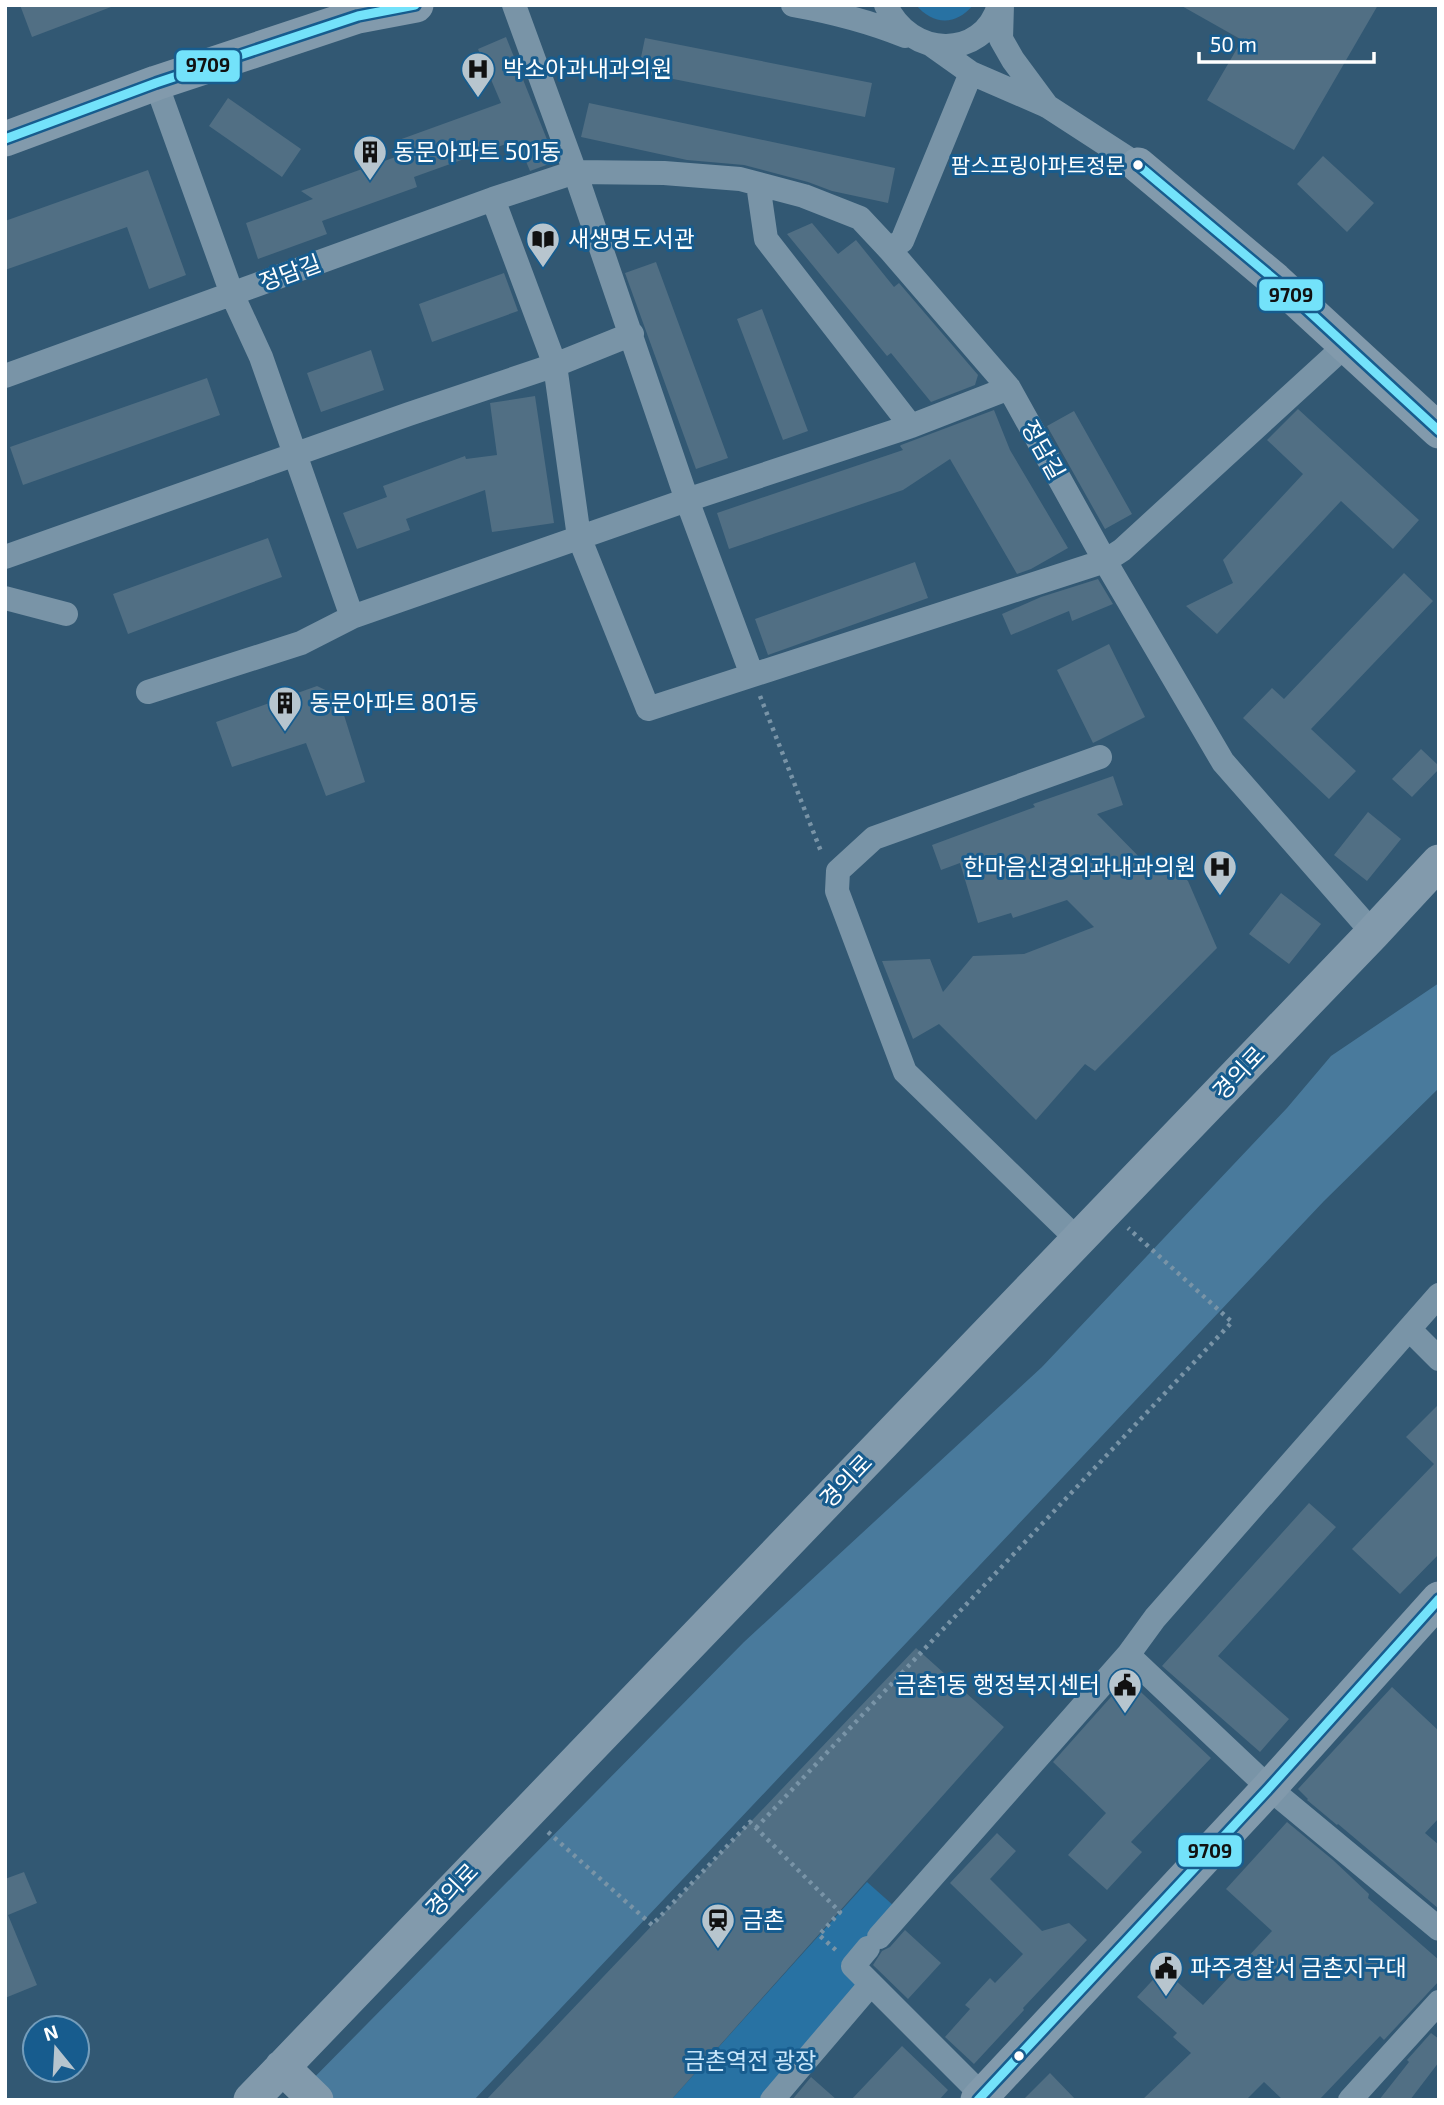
<svg xmlns="http://www.w3.org/2000/svg" width="1444" height="2105" font-family="'Exo 2','Noto Sans KR',sans-serif">
  <style>
    .green { fill: #2872a3 }
    .water { fill: #497a9c }
    .building { fill: #516f84 }
    .lines { fill: none; stroke-linecap: round; stroke-linejoin: round }
    .path { stroke: #7994a7; stroke-width: 4.5; stroke-dasharray: 3.5 5; stroke-linecap: butt }
    .street { stroke: #7994a7; stroke-width: 24 }
    .secondary { stroke: #829aac; stroke-width: 35 }
    .bus-1-casing { stroke: #175c8e; stroke-width: 14 }
    .bus-1 { stroke: #73e2fa; stroke-width: 9 }
    .bus-dot { fill: #fff; stroke: #175c8e; stroke-width: 2.5 }
    .labels { text-anchor: middle; stroke-width: 6; stroke-linejoin: round; paint-order: stroke }
    .bus-label { font-size: 21px; fill: #fff; stroke: #175c8e; text-anchor: end }
    .poi-label { font-size: 23px; fill: #fff; stroke: #175c8e; text-anchor: start }
    .street-label { font-size: 23px; fill: #fff; stroke: #175c8e }
    .park-label { font-size: 23px; fill: #cae7fb; stroke: #175c8e }
    .line-badge { stroke: #175c8e; stroke-width: 2.5 }
    .pale-badge-label { font-size: 19px; text-anchor: middle; font-weight: bold; fill: #111 }
  </style>
  <rect width="100%" height="100%" fill="#325873"/>
  <!-- green -->
  <path class="green" d="M 916,5 L 973,5 C 956,26 933,25 916,5 Z
    M 867,1882 L 894,1906 L 859,1985 L 761,2100 L 671,2100 Z"/>
  <!-- water -->
  <path class="water" d="M 1439,983 L 1439,1088 L 1324,1201 L 474,2100 L 292,2100 L 744,1642 L 1042,1367 L 1287,1108 L 1331,1056 Z"/>
  <!-- building -->
  <path class="building" d="M 20,5 L 111,5 L 111,7 L 32,37 Z
    M 1180,5 L 1378,5 L 1294,150 L 1207,100 L 1242,40 Z
    M 506,37 L 554,157 L 549,164 L 530,171 L 517,140 L 414,177 L 417,187 L 322,221 L 327,234 L 258,259 L 246,223 L 313,199 L 301,191 L 401,155 L 396,141 L 501,103 L 478,49 Z
    M 645,38 L 872,83 L 865,117 L 638,72 Z
    M 228,98 L 301,149 L 282,177 L 209,126 Z
    M 589,103 L 895,168 L 888,203 L 832,191 L 808,182 L 744,165 L 687,160 L 581,137 Z
    M 1323,156 L 1374,203 L 1347,232 L 1297,184 Z
    M 148,170 L 186,275 L 149,289 L 127,227 L 5,270 L 5,221 Z
    M 812,223 L 838,254 L 856,240 L 894,287 L 899,283 L 978,375 L 975,385 L 931,402 L 891,353 L 887,356 L 787,234 Z
    M 656,262 L 728,458 L 696,469 L 625,273 Z
    M 504,273 L 518,311 L 432,342 L 419,304 Z
    M 762,309 L 808,431 L 783,440 L 737,319 Z
    M 371,350 L 384,390 L 321,412 L 307,373 Z
    M 207,378 L 220,415 L 23,485 L 10,447 Z
    M 535,396 L 554,523 L 492,532 L 485,490 L 406,519 L 410,530 L 357,549 L 343,513 L 387,497 L 383,486 L 465,456 L 466,459 L 497,455 L 490,403 Z
    M 1298,409 L 1419,520 L 1393,549 L 1341,501 L 1217,634 L 1186,606 L 1233,583 L 1223,560 L 1303,474 L 1267,440 Z
    M 994,410 L 1010,450 L 1068,548 L 1031,569 L 1017,574 L 950,459 L 903,490 L 729,549 L 717,513 L 903,450 L 900,446 L 901,445 Z
    M 1074,411 L 1132,514 L 1105,529 L 1047,426 Z
    M 268,538 L 282,577 L 128,634 L 113,594 Z
    M 915,562 L 928,598 L 768,655 L 755,619 Z
    M 1404,573 L 1433,601 L 1311,729 L 1356,771 L 1329,799 L 1243,718 L 1272,688 L 1284,699 Z
    M 1098,579 L 1113,604 L 1072,621 L 1069,611 L 1011,635 L 1002,614 L 1041,597 Z
    M 1109,644 L 1145,717 L 1093,743 L 1057,670 Z
    M 317,686 L 338,696 L 365,782 L 326,796 L 306,743 L 232,767 L 216,722 Z
    M 1421,749 L 1439,766 L 1439,769 L 1412,797 L 1392,779 Z
    M 1113,776 L 1123,805 L 1097,814 L 1150,868 L 1162,857 L 1188,881 L 1217,948 L 1095,1071 L 1085,1064 L 1036,1120 L 939,1024 L 913,1039 L 882,961 L 930,959 L 943,992 L 973,956 L 1024,954 L 1094,927 L 1067,900 L 1013,918 L 1011,913 L 978,923 L 960,863 L 941,870 L 932,845 L 1035,807 L 1033,804 Z
    M 1368,812 L 1401,839 L 1367,881 L 1334,855 Z
    M 1281,893 L 1321,924 L 1289,964 L 1249,934 Z
    M 1439,1404 L 1439,1554 L 1400,1594 L 1352,1549 L 1434,1464 L 1406,1437 Z
    M 1309,1503 L 1336,1527 L 1218,1656 L 1289,1719 L 1260,1752 L 1162,1666 Z
    M 916,1648 L 1004,1727 L 671,2100 L 486,2100 Z
    M 1127,1679 L 1211,1758 L 1131,1842 L 1142,1852 L 1107,1890 L 1068,1855 L 1106,1813 L 1053,1762 Z
    M 1392,1687 L 1439,1731 L 1439,1818 L 1425,1833 L 1439,1845 L 1439,1909 L 1338,1824 L 1337,1825 L 1307,1800 L 1308,1799 L 1298,1789 Z
    M 1287,1822 L 1333,1860 L 1369,1894 L 1368,1898 L 1439,1960 L 1439,1981 L 1384,2040 L 1380,2036 L 1319,2100 L 1283,2100 L 1264,2082 L 1246,2100 L 1142,2100 L 1191,2053 L 1173,2037 L 1177,2033 L 1137,1997 L 1163,1969 L 1203,2005 L 1272,1931 L 1226,1889 Z
    M 997,1833 L 1016,1851 L 990,1879 L 1042,1931 L 1069,1923 L 1087,1940 L 1023,2008 L 1024,2010 L 974,2064 L 945,2037 L 970,2009 L 965,2005 L 990,1978 L 995,1983 L 1023,1954 L 950,1883 Z
    M 24,1872 L 37,1903 L 8,1915 L 37,1985 L 5,1998 L 5,1879 Z
    M 905,1930 L 941,1963 L 908,1999 L 873,1965 L 882,1951 L 890,1947 Z
    M 1431,2033 L 1439,2039 L 1439,2062 L 1410,2100 L 1379,2100 L 1409,2062 L 1407,2060 Z
    M 902,2046 L 948,2090 L 939,2100 L 851,2100 Z
    M 1050,2073 L 1076,2100 L 1023,2100 Z
    M 811,2077 L 837,2100 L 792,2100 Z"/>
  <g class="lines">
    <!-- path -->
    <path class="path" d="M 760,696 L 822,854
      M 756,1828 L 1232,1322 L 1128,1228
      M 548,1832 L 652,1925 L 750,1822 L 840,1912 L 819,1935 L 838,1952"/>
    <!-- street -->
    <path class="street" d="M 793,5 C 832,12 868,21 905,36
      M 886,5 C 909,58 983,61 999,5
      M 1002,5 L 1001,39 L 1013,60 L 1047,106
      M 933,46 L 971,73 L 1047,106 L 1138,165
      M 156,83 L 232,294 L 261,357 L 352,617
      M 758,184 L 766,239 L 911,426
      M 493,199 L 555,365 L 579,537 L 648,709 L 1105,561 L 1122,550 L 1346,345
      M 889,249 L 902,241 L 971,73
      M 5,376 L 493,199 L 575,172 L 514,5
      M 1009,388 L 911,426 L 687,500 L 575,172 L 664,173 L 740,179 L 804,196 L 860,218 L 889,249 L 1009,388 L 1105,561 L 1223,762 L 1373,933
      M 5,557 L 409,414 L 555,365 L 632,334
      M 5,598 L 66,614
      M 148,692 L 301,643 L 352,617 L 687,500 L 752,675
      M 1078,1240 L 905,1072 L 837,891 L 838,871 L 874,838 L 1100,757
      M 1409,1329 L 1439,1359
      M 1128,1655 L 1269,1788 L 1439,1929
      M 879,1937 L 1128,1655 L 1155,1618 L 1439,1295
      M 868,1948 L 853,1966 L 987,2100
      M 772,2100 L 871,1984
      M 1350,2100 L 1439,2002"/>
    <!-- secondary -->
    <path class="secondary" d="M 5,139 L 156,83 L 358,16 L 416,5
      M 1138,165 L 1275,280 L 1439,431
      M 282,2067 L 316,2100
      M 251,2100 L 1373,933 L 1439,862
      M 978,2100 L 1269,1788 L 1439,1599"/>
    <!-- bus-1 casing -->
    <g class="bus-1-casing">
      <path id="bus-1" d="M 5,139 L 156,83 L 358,16 L 415,5
        M 1138,165 L 1275,280 L 1439,431
        M 978,2100 L 1269,1788 L 1439,1599"/>
    </g>
    <!-- bus-1 -->
    <use href="#bus-1" class="bus-1"/>
  </g>
  <!-- icons -->
  <defs>
    <g id="hospital-pin" transform="scale(1.75)"><path d="M0 17L-7.5 6A9.5 9.5 0 1 1 7.5 6Z" fill="#b7c5ce" stroke="#175c8e"/><path d="M-5-5h3v3.5h4V-5h3V5h-3V1.5h-4V5h-3Z" fill="#111"/></g>
    <g id="building-pin" transform="scale(1.75)"><path d="M0 17L-7.5 6A9.5 9.5 0 1 1 7.5 6Z" fill="#b7c5ce" stroke="#175c8e"/><path d="M-4-6H4V6H1V3H-1V6H-4ZM-2.5-4.3h1.7v1.8h-1.7ZM.8-4.3h1.7v1.8H.8ZM-2.5-1h1.7V.8h-1.7ZM.8-1h1.7V.8H.8Z" fill="#111"/></g>
    <g id="library-pin" transform="scale(1.75)"><path d="M0 17L-7.5 6A9.5 9.5 0 1 1 7.5 6Z" fill="#b7c5ce" stroke="#175c8e"/><path d="M-6-4Q-3-5.5-.7-3.5V5Q-3 3-6 4ZM6-4Q3-5.5 .7-3.5V5Q3 3 6 4Z" fill="#111"/></g>
    <g id="civic-pin" transform="scale(1.75)"><path d="M0 17L-7.5 6A9.5 9.5 0 1 1 7.5 6Z" fill="#b7c5ce" stroke="#175c8e"/><path d="M-.6-6.5H3V-4.5H.6V-3L4-1V1h2V6H-6V1h2V-1L-.6-3ZM-1.2 2.5V6h2.4V2.5Z" fill="#111"/></g>
    <g id="station-pin" transform="scale(1.75)"><path d="M0 17L-7.5 6A9.5 9.5 0 1 1 7.5 6Z" fill="#b7c5ce" stroke="#175c8e"/><path d="M-3-6H3Q5-6 5-4V2Q5 4 3 4L4.5 6H3L1.5 4h-3L-3 6H-4.5L-3 4Q-5 4-5 2V-4Q-5-6-3-6ZM-3.5-4v3h7v-3ZM-3.5 1v1.5H-2V1ZM2 1v1.5H3.5V1Z" fill="#111"/></g>
  </defs>
  <g fill-rule="evenodd">
    <use href="#hospital-pin" x="478" y="69"/>
    <use href="#building-pin" x="370" y="152"/>
    <use href="#library-pin" x="543" y="239"/>
    <use href="#building-pin" x="285" y="703"/>
    <use href="#hospital-pin" x="1220" y="867"/>
    <use href="#civic-pin" x="1125" y="1685"/>
    <use href="#station-pin" x="718" y="1920"/>
    <use href="#civic-pin" x="1166" y="1968"/>
  </g>
  <!-- markers -->
  <g class="bus-dot">
    <circle cx="1138" cy="165" r="6"/>
    <circle cx="1019" cy="2056" r="6"/>
  </g>
  <g class="labels">
    <!-- bus labels -->
    <g class="bus-label">
      <text x="1125" y="173">팜스프링아파트정문</text>
    </g>
    <!-- poi labels -->
    <g class="poi-label">
      <text x="503" y="77">박소아과내과의원</text>
      <text x="394" y="160">동문아파트 501동</text>
      <text x="568" y="247">새생명도서관</text>
      <text x="310" y="711">동문아파트 801동</text>
      <text x="1196" y="875" text-anchor="end">한마음신경외과내과의원</text>
      <text x="1100" y="1693" text-anchor="end">금촌1동 행정복지센터</text>
      <text x="742" y="1928">금촌</text>
      <text x="1190" y="1976">파주경찰서 금촌지구대</text>
    </g>
    <!-- street labels -->
    <g class="street-label">
      <text transform="translate(290 273) rotate(-20)" y="8">정담길</text>
      <text transform="translate(1043 450) rotate(61)" y="8">정담길</text>
      <text transform="translate(1239 1073) rotate(-46)" y="8">경의로</text>
      <text transform="translate(846 1481) rotate(-46)" y="8">경의로</text>
      <text transform="translate(452 1890) rotate(-46)" y="8">경의로</text>
    </g>
    <!-- park labels -->
    <g class="park-label">
      <text x="750" y="2069">금촌역전 광장</text>
    </g>
  </g>
  <g class="line-badge">
    <rect x="175" y="49" width="66" height="34" rx="7" fill="#73e2fa"/>
    <rect x="1258" y="278" width="66" height="34" rx="7" fill="#73e2fa"/>
    <rect x="1177" y="1834" width="66" height="34" rx="7" fill="#73e2fa"/>
  </g>
  <g class="pale-badge-label">
    <text x="208" y="72">9709</text>
    <text x="1291" y="302">9709</text>
    <text x="1210" y="1858">9709</text>
  </g>
  <!-- border -->
  <rect width="1444" height="2105" fill="none" stroke="#ffffff" stroke-width="14"/>
  <!-- north arrow -->
  <g transform="translate(56 2049) rotate(342)"><circle r="33" fill="#175c8e" stroke="#749dbb" stroke-width="2"/>
  <path d="M0-5L12 26L0 18L-12 26Z" fill="#b7c5ce"/>
  <text y="-10" font-size="19" font-weight="bold" text-anchor="middle" fill="#ffffff">N</text>
  </g>
  <!-- scale -->
  <path d="M1199 52v10h175v-10" fill="none" stroke="#ffffff" stroke-width="3.5"/>
  <text x="1210" y="52" font-size="21" fill="#ffffff" stroke="#175c8e" stroke-width="5" paint-order="stroke">50 m</text>
</svg>
